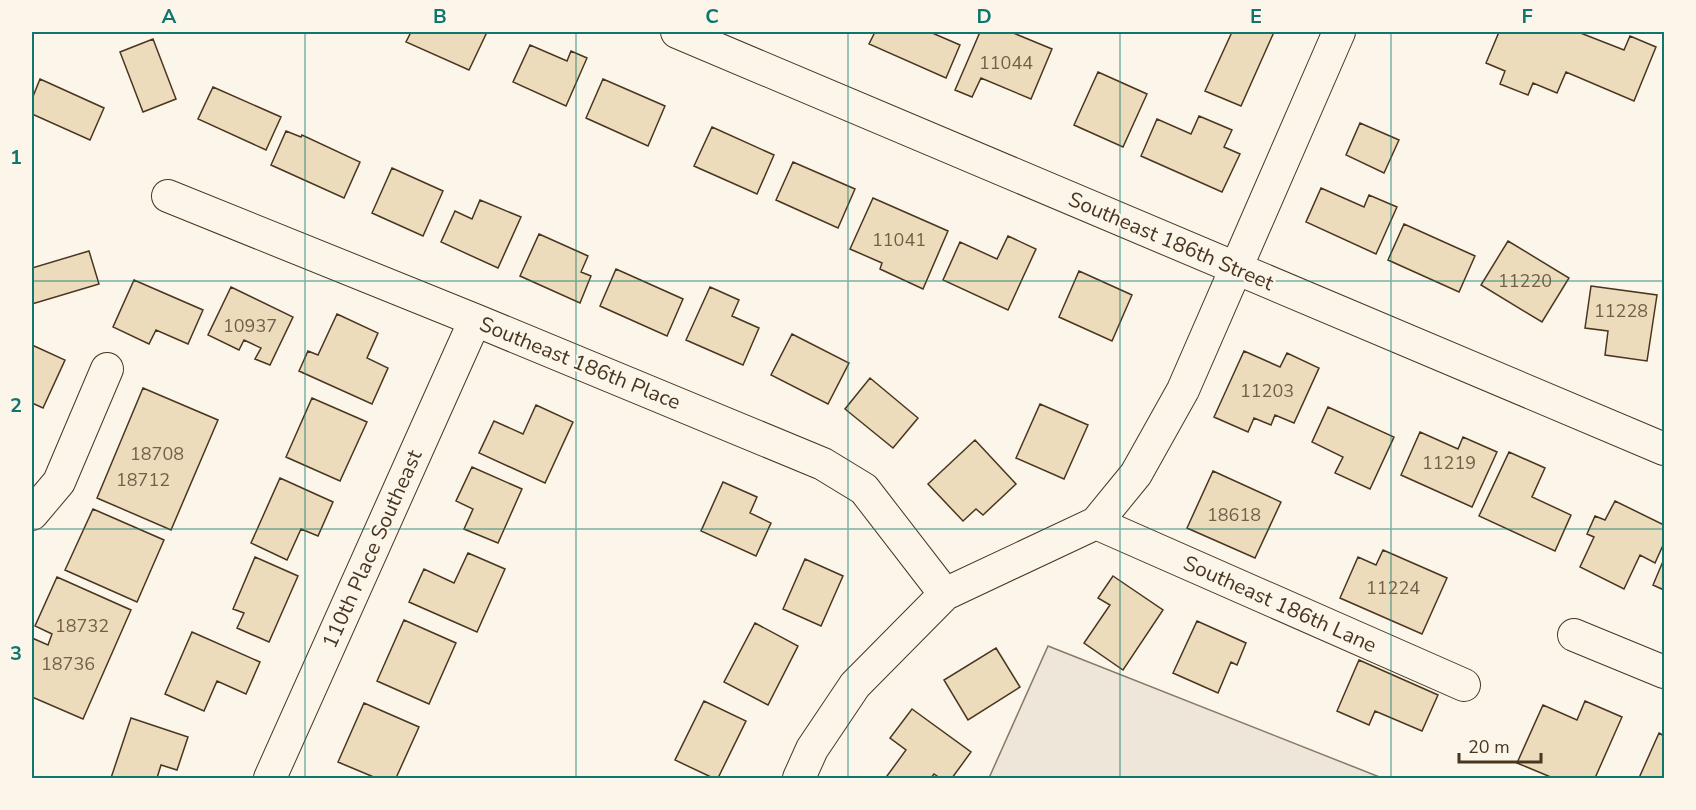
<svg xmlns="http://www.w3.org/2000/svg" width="1696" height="810" font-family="'Nunito Sans',sans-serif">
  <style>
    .green { fill: #ede6d9; stroke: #887966; stroke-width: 1.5 }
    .building { fill: #ecdcbc; stroke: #4a3520; stroke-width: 1.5 }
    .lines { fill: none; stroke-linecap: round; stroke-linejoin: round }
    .minor-casing { stroke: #4a3520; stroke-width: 34 }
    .minor { stroke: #fbf6e9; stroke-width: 32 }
    .grid { fill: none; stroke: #0f766e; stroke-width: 1.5; stroke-opacity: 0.55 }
    .labels { text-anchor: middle; stroke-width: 4.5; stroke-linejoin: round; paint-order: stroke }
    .number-label { font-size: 18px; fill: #725f47 }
    .street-label { font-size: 21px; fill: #4a3520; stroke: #fbf6e9 }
    .neatline { fill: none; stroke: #0f766e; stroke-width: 2 }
    .grid-label { font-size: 20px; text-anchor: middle; font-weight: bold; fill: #0f766e }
  </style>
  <rect width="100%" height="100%" fill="#fbf6e9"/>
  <!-- green -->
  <path class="green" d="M 1048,646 L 1382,778 L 989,778 Z"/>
  <!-- building -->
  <path class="building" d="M 411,32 L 487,32 L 469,70 L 406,42 Z
    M 875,32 L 930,32 L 960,45 L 946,78 L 869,44 Z
    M 980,32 L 1011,32 L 1052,49 L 1031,99 L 981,78 L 972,97 L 955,90 Z
    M 1232,32 L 1274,32 L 1241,106 L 1205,91 Z
    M 1499,32 L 1578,32 L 1624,50 L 1630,36 L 1656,47 L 1634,101 L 1566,72 L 1557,93 L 1533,83 L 1528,95 L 1500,84 L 1505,71 L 1486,63 Z
    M 153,39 L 176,99 L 143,112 L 120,52 Z
    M 530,45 L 567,61 L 571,51 L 587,58 L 566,106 L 513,82 Z
    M 1098,72 L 1147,94 L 1123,147 L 1074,125 Z
    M 40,79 L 104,108 L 90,140 L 32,114 L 32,99 Z
    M 603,79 L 665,106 L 648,146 L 586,118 Z
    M 213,87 L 281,117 L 266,150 L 198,119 Z
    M 1199,116 L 1232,130 L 1224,147 L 1240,154 L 1222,192 L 1141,156 L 1157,119 L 1191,134 Z
    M 1360,123 L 1399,140 L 1384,173 L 1346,155 Z
    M 712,127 L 774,155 L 757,194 L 694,166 Z
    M 286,131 L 301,137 L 302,135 L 360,162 L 344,198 L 271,165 Z
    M 793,162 L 855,189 L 838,228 L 776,200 Z
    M 392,168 L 443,191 L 423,236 L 372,213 Z
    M 1321,188 L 1364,207 L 1369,195 L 1397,207 L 1376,254 L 1306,222 Z
    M 873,198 L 948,231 L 923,289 L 880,269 L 882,263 L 850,249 Z
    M 480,200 L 521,217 L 498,268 L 441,242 L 455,211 L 472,219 Z
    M 1404,224 L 1475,256 L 1459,292 L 1388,260 Z
    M 539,234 L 588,256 L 581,272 L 591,276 L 580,303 L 520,276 Z
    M 1008,236 L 1036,249 L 1008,310 L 943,280 L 960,242 L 997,259 Z
    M 1508,241 L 1569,278 L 1542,322 L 1481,285 Z
    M 89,251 L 99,284 L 32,304 L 32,268 Z
    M 616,269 L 683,299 L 667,336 L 600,306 Z
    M 1079,271 L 1132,295 L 1112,341 L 1059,317 Z
    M 134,280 L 203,310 L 188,344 L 156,330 L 149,344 L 113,327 Z
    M 1591,286 L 1657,295 L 1647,361 L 1605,355 L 1608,331 L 1585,328 Z
    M 231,287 L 293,317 L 270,365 L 255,359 L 261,348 L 244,340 L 239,350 L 208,335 Z
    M 710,287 L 739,300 L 732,316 L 759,328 L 743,365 L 686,340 Z
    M 337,314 L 378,333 L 367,358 L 388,368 L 372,404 L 299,371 L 308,351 L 318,355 Z
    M 792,334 L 849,363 L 828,404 L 771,375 Z
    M 32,345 L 65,360 L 43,408 L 32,403 Z
    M 1244,351 L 1280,367 L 1287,353 L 1319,368 L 1294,423 L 1275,415 L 1271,425 L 1254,418 L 1248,432 L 1214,417 Z
    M 870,378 L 918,418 L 893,448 L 845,409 Z
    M 143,388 L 218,420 L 171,530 L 97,498 Z
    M 312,398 L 367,422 L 340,481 L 286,457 Z
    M 1040,404 L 1088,425 L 1064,479 L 1016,458 Z
    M 536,405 L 573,422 L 545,483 L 479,453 L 494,421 L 523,434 Z
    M 1328,407 L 1394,437 L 1370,489 L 1335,473 L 1343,457 L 1312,442 Z
    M 1420,432 L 1458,449 L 1463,437 L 1497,452 L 1472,507 L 1401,475 Z
    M 975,440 L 1016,484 L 983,515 L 976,509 L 963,521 L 928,484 Z
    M 1509,452 L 1545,468 L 1532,497 L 1571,515 L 1555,551 L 1479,516 Z
    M 472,467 L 522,489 L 498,543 L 464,529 L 473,509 L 456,501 Z
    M 1213,471 L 1281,502 L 1255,558 L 1187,528 Z
    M 280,478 L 333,502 L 318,536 L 301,529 L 287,560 L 251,543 Z
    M 723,482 L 757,497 L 750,513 L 771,523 L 756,556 L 701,531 Z
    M 1615,501 L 1664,525 L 1664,543 L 1655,563 L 1640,555 L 1624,589 L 1580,567 L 1594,537 L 1587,534 L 1595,516 L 1605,520 Z
    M 93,509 L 164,540 L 137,602 L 65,570 Z
    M 1383,550 L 1447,578 L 1422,634 L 1340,598 L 1358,557 L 1376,565 Z
    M 468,553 L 505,569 L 477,632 L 409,602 L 424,569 L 454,583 Z
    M 255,557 L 298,576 L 269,642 L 237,628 L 244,613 L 233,609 Z
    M 805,559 L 843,576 L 821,626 L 783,609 Z
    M 1664,559 L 1664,590 L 1653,585 Z
    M 1113,576 L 1163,610 L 1123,670 L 1084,643 L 1110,605 L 1098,598 Z
    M 57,577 L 131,610 L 83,719 L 32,697 L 32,638 L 48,645 L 52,634 L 35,626 Z
    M 404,620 L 456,643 L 429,704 L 377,681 Z
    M 1197,621 L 1246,643 L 1237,665 L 1231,662 L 1218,693 L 1173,673 Z
    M 755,623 L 798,646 L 768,705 L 724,682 Z
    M 192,632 L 260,662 L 246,694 L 217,681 L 204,711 L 165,694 Z
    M 996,648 L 1020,687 L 968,720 L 944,680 Z
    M 1359,660 L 1438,695 L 1422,731 L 1375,711 L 1369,725 L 1337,711 Z
    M 704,701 L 746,721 L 718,778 L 713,778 L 675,760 Z
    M 1585,701 L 1622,717 L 1595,778 L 1553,778 L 1517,763 L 1543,705 L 1577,720 Z
    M 364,703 L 419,727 L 396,778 L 376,778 L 338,762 Z
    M 912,709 L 971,752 L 952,778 L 940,778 L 934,774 L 931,778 L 891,778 L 887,776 L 906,750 L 890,738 Z
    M 131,718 L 188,737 L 177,770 L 161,765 L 157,778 L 111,778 Z
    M 1659,733 L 1664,736 L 1664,778 L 1639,778 Z"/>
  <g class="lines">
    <!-- minor casing -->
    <g class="minor-casing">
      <path id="minor" d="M 677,32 L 1664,449
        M 168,196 L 475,320 L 823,464 L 864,489 L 945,594
        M 32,514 L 59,482 L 107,369
        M 1096,523 L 1464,685
        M 1574,635 L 1664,672
        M 270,778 L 475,320
        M 799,778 L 812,749 L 855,685 L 945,594 L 1096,523 L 1136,474 L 1183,390 L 1339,32"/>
    </g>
    <!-- minor -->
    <use href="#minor" class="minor"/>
  </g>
  <!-- grid -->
  <path class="grid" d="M 305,32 L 305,778M 576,32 L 576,778M 848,32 L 848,778M 1120,32 L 1120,778M 1391,32 L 1391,778M 32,281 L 1664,281M 32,529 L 1664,529"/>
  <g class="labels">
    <!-- number labels -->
    <g class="number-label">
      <text x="1006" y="69">11044</text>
      <text x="899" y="246">11041</text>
      <text x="1525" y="287">11220</text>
      <text x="1621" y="317">11228</text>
      <text x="250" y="332">10937</text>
      <text x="1267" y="397">11203</text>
      <text x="157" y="460">18708</text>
      <text x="1449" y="469">11219</text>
      <text x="143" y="486">18712</text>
      <text x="1234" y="521">18618</text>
      <text x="1393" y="594">11224</text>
      <text x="82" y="632">18732</text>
      <text x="68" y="670">18736</text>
    </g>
    <!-- street labels -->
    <g class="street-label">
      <text transform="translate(1171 241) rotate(23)" y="7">Southeast 186th Street</text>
      <text transform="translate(580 363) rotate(22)" y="7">Southeast 186th Place</text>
      <text transform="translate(372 549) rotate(-66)" y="7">110th Place Southeast</text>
      <text transform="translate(1280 604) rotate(24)" y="7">Southeast 186th Lane</text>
    </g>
  </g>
  <!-- border -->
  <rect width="1696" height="810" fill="none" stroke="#fbf6e9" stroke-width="66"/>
  <!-- scale -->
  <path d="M1459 753v9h82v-9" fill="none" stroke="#4a3520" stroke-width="3"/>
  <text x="1468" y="753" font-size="18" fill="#4a3520" stroke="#fbf6e9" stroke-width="4.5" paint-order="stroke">20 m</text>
  <rect x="33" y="33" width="1630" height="744" class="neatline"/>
  <g class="grid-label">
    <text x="169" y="23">A</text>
    <text x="440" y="23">B</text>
    <text x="712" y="23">C</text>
    <text x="984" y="23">D</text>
    <text x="1256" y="23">E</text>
    <text x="1527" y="23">F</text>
    <text x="16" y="164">1</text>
    <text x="16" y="412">2</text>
    <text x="16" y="660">3</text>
  </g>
</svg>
